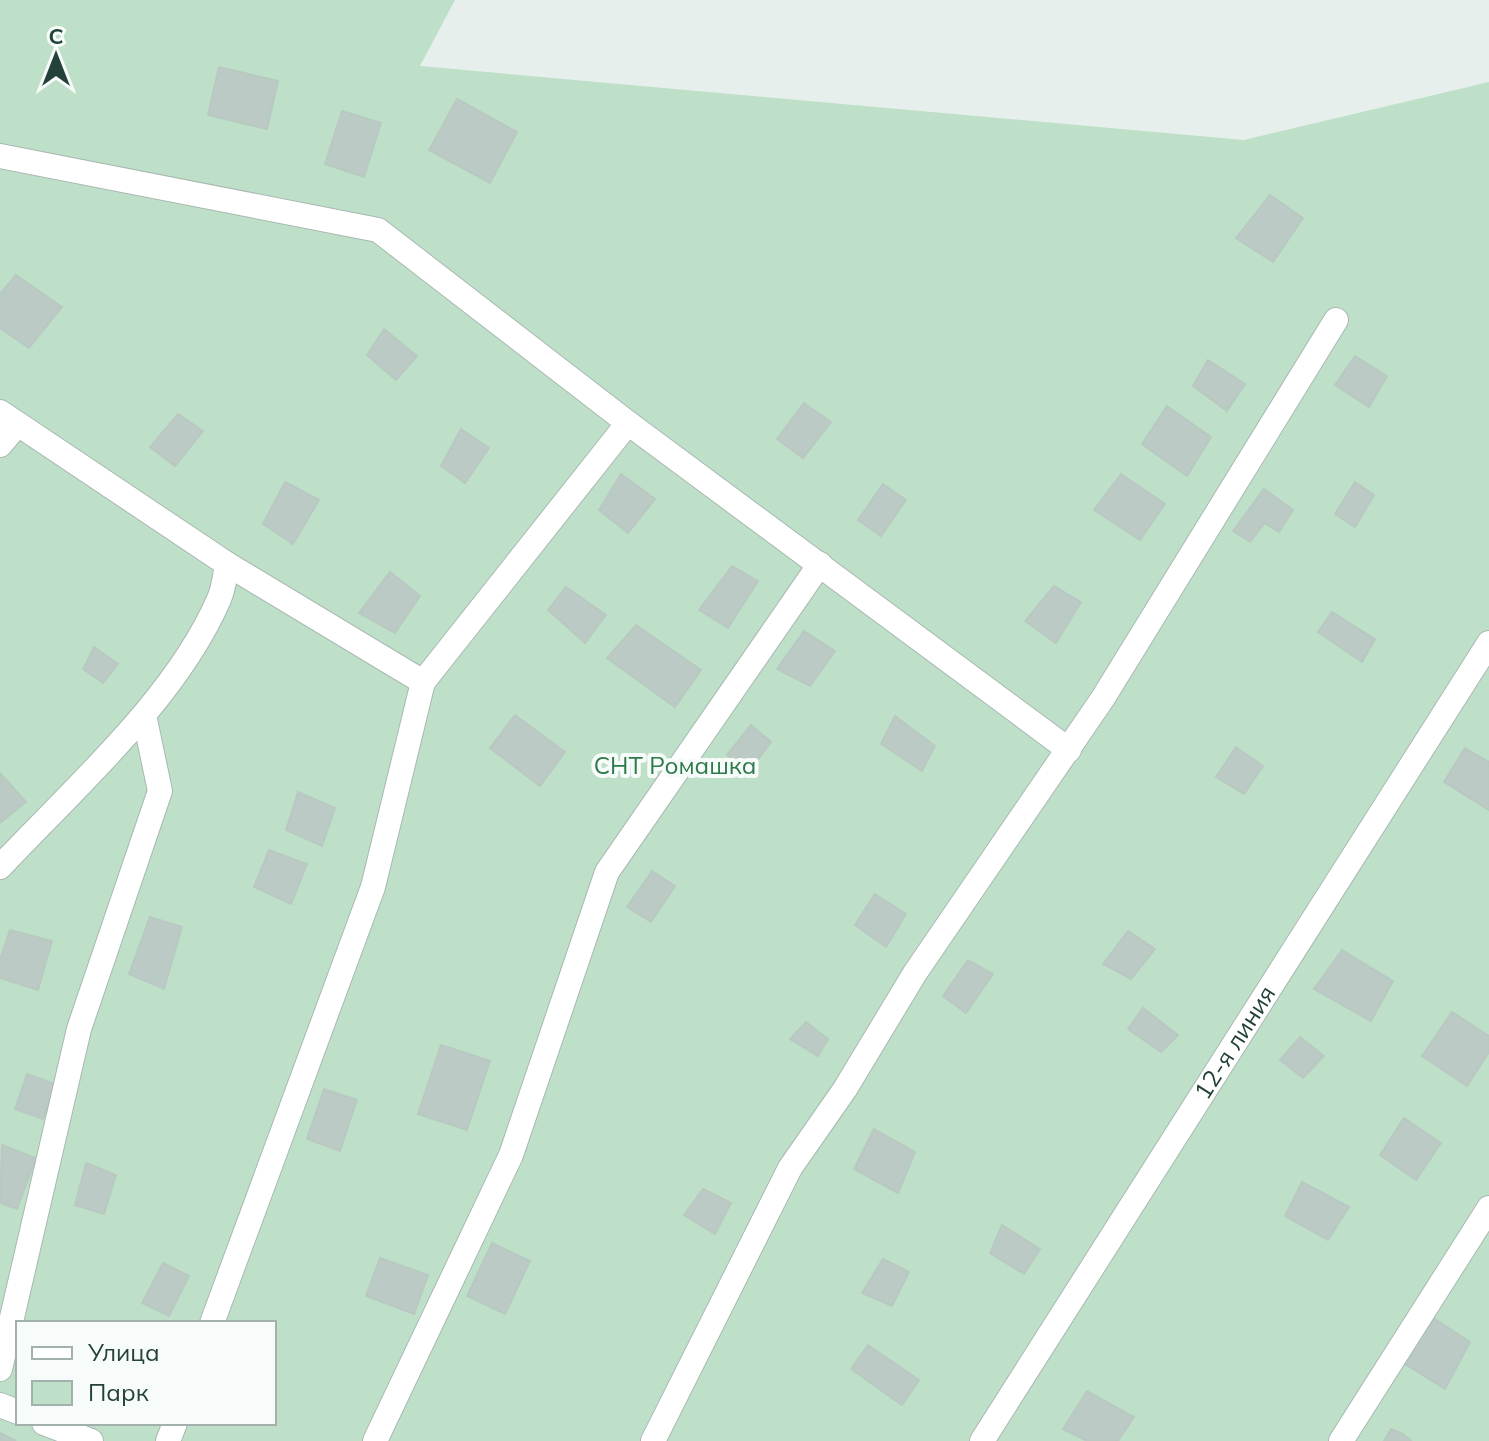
<svg xmlns="http://www.w3.org/2000/svg" width="1489" height="1441" font-family="Mulish,sans-serif">
  <style>
    .green { fill: #bfe0c8; fill-rule: evenodd }
    .building { fill: #bbcac4; stroke: #b8c9c2; stroke-width: 2 }
    .lines { fill: none; stroke-linecap: round; stroke-linejoin: round }
    .minor-casing { stroke: #a8b8b2; stroke-width: 26 }
    .minor { stroke: #fff; stroke-width: 24 }
    .labels { text-anchor: middle; stroke-width: 8; stroke-linejoin: round; paint-order: stroke }
    .park-label { font-size: 24px; fill: #2d7a4b; stroke: #f7fbf9 }
    .street-label { font-size: 24px; fill: #24423a; stroke: #f7fbf9 }
  </style>
  <rect width="100%" height="100%" fill="#e6efeb"/>
  <!-- green -->
  <path class="green" d="M 0,0 L 455,0 L 420,66 L 1244,140 L 1489,82 L 1489,1441 L 0,1441 ZM 18,1323 L 274,1323 L 274,1423 L 18,1423 Z"/>
  <!-- building -->
  <path class="building" d="M 219,67 L 278,81 L 267,129 L 208,115 Z
    M 457,99 L 517,132 L 490,183 L 429,150 Z
    M 342,111 L 381,123 L 364,177 L 325,164 Z
    M 1270,195 L 1303,218 L 1273,262 L 1236,238 Z
    M 16,275 L 62,307 L 29,348 L 0,328 L 0,294 Z
    M 384,329 L 417,356 L 396,380 L 367,355 Z
    M 1355,356 L 1387,376 L 1369,407 L 1335,385 Z
    M 1208,360 L 1245,384 L 1227,411 L 1193,386 Z
    M 804,403 L 831,422 L 803,458 L 777,439 Z
    M 1167,406 L 1211,437 L 1187,476 L 1142,444 Z
    M 178,414 L 203,431 L 175,466 L 150,447 Z
    M 461,429 L 489,448 L 465,483 L 441,466 Z
    M 621,474 L 655,499 L 628,533 L 599,510 Z
    M 1121,474 L 1165,504 L 1140,540 L 1094,510 Z
    M 285,482 L 319,500 L 293,544 L 263,524 Z
    M 1355,482 L 1374,495 L 1355,527 L 1335,514 Z
    M 883,484 L 906,500 L 881,536 L 858,520 Z
    M 1264,489 L 1293,510 L 1279,532 L 1265,523 L 1250,542 L 1233,531 Z
    M 732,566 L 758,581 L 728,628 L 699,610 Z
    M 390,572 L 420,596 L 395,633 L 359,613 Z
    M 1054,586 L 1081,602 L 1056,643 L 1025,621 Z
    M 566,587 L 606,615 L 585,643 L 548,610 Z
    M 1332,612 L 1375,639 L 1362,662 L 1318,632 Z
    M 636,625 L 701,670 L 675,707 L 607,658 Z
    M 804,631 L 835,651 L 810,686 L 777,669 Z
    M 94,647 L 118,664 L 103,683 L 83,669 Z
    M 515,715 L 565,752 L 540,786 L 490,748 Z
    M 895,716 L 935,746 L 922,771 L 881,744 Z
    M 751,725 L 771,742 L 750,770 L 727,755 Z
    M 1236,747 L 1263,766 L 1244,794 L 1216,777 Z
    M 1465,748 L 1489,762 L 1489,810 L 1444,782 Z
    M 0,773 L 26,802 L 0,823 Z
    M 298,792 L 335,808 L 322,846 L 286,830 Z
    M 269,850 L 307,864 L 291,904 L 254,887 Z
    M 652,871 L 675,886 L 651,922 L 627,907 Z
    M 875,894 L 906,914 L 886,947 L 855,925 Z
    M 150,917 L 182,927 L 164,989 L 129,974 Z
    M 10,930 L 52,941 L 38,990 L 0,978 L 0,960 Z
    M 1128,931 L 1155,949 L 1131,979 L 1103,964 Z
    M 1342,950 L 1393,981 L 1371,1021 L 1314,989 Z
    M 968,960 L 993,974 L 966,1013 L 943,996 Z
    M 1143,1008 L 1178,1035 L 1161,1052 L 1128,1029 Z
    M 1452,1012 L 1489,1036 L 1489,1052 L 1467,1086 L 1422,1056 Z
    M 806,1022 L 828,1039 L 818,1056 L 790,1039 Z
    M 1300,1037 L 1324,1056 L 1303,1078 L 1280,1060 Z
    M 441,1045 L 490,1061 L 467,1130 L 418,1114 Z
    M 27,1074 L 55,1084 L 43,1119 L 15,1109 Z
    M 324,1089 L 357,1100 L 340,1151 L 307,1139 Z
    M 1404,1118 L 1441,1143 L 1416,1180 L 1380,1155 Z
    M 874,1129 L 915,1152 L 898,1193 L 854,1169 Z
    M 2,1145 L 36,1158 L 17,1209 L 0,1203 Z
    M 86,1163 L 116,1175 L 104,1214 L 75,1205 Z
    M 1302,1182 L 1349,1207 L 1328,1240 L 1285,1216 Z
    M 703,1189 L 731,1203 L 715,1234 L 684,1215 Z
    M 1002,1225 L 1040,1249 L 1024,1274 L 990,1253 Z
    M 492,1243 L 530,1261 L 505,1314 L 467,1296 Z
    M 380,1258 L 428,1275 L 414,1314 L 366,1296 Z
    M 883,1259 L 909,1272 L 892,1306 L 862,1293 Z
    M 163,1263 L 189,1276 L 169,1316 L 142,1303 Z
    M 1432,1317 L 1470,1342 L 1445,1389 L 1405,1364 Z
    M 868,1345 L 919,1380 L 902,1405 L 851,1369 Z
    M 1087,1391 L 1134,1417 L 1118,1441 L 1087,1441 L 1063,1429 Z
    M 1391,1429 L 1403,1434 L 1411,1441 L 1384,1441 Z
    M 0,1433 L 16,1441 L 0,1441 Z"/>
  <g class="lines">
    <!-- minor casing -->
    <g class="minor-casing">
      <g id="minor">
        <path d="M 0,156 L 378,230 L 628,423 L 1069,750"/>
        <path d="M 0,412 L 227,564 L 423,682"/>
        <path d="M 0,445 L 17,425"/>
        <path d="M 0,867 C 74,788 176,699 219,599 C 224,588 225,575 227,564"/>
        <path d="M 212,1323 L 373,887 L 423,682 L 628,423"/>
        <path d="M 0,1369 L 79,1029 L 160,791 L 144,715"/>
        <path d="M 0,1405 L 18,1412"/>
        <path d="M 44,1423 L 91,1441"/>
        <path d="M 168,1441 L 175,1423"/>
        <path d="M 375,1441 L 511,1155 L 607,872 L 820,564"/>
        <path d="M 653,1441 L 790,1168 L 845,1089 L 915,973 L 1103,698 L 1336,320"/>
        <path id="s1" d="M 982,1441 L 1489,643"/>
        <path d="M 1341,1441 L 1489,1208"/>
      </g>
    </g>
    <!-- minor -->
    <use href="#minor" class="minor"/>
  </g>
  <g class="labels">
    <!-- park labels -->
    <g class="park-label">
      <text x="675" y="774">СНТ Ромашка</text>
    </g>
    <!-- street labels -->
    <g class="street-label">
      <text dy="8" stroke="none"><textPath href="#s1" startOffset="472">12-я линия</textPath></text>
    </g>
  </g>
  <!-- legend -->
  <rect x="16" y="1321" width="260" height="104" fill="#f7fbf9" stroke="#a3b1ad" stroke-width="2"/>
  <rect x="32" y="1347" width="40" height="12" fill="#ffffff" stroke="#a3b1ad" stroke-width="2"/>
  <text x="88" y="1361" font-size="24" fill="#24423a">Улица</text>
  <rect x="32" y="1381" width="40" height="24" fill="#bfe0c8" stroke="#a3b1ad" stroke-width="2"/>
  <text x="88" y="1401" font-size="24" fill="#24423a">Парк</text>
  <!-- north arrow -->
  <g transform="translate(56 56)" stroke="#f7fbf9" stroke-width="6" paint-order="stroke">
  <path d="M0-6L14 30L0 20L-14 30Z" fill="#24423a"/>
  <text y="-12" font-size="22" font-weight="bold" text-anchor="middle" fill="#24423a">С</text>
  </g>
</svg>
